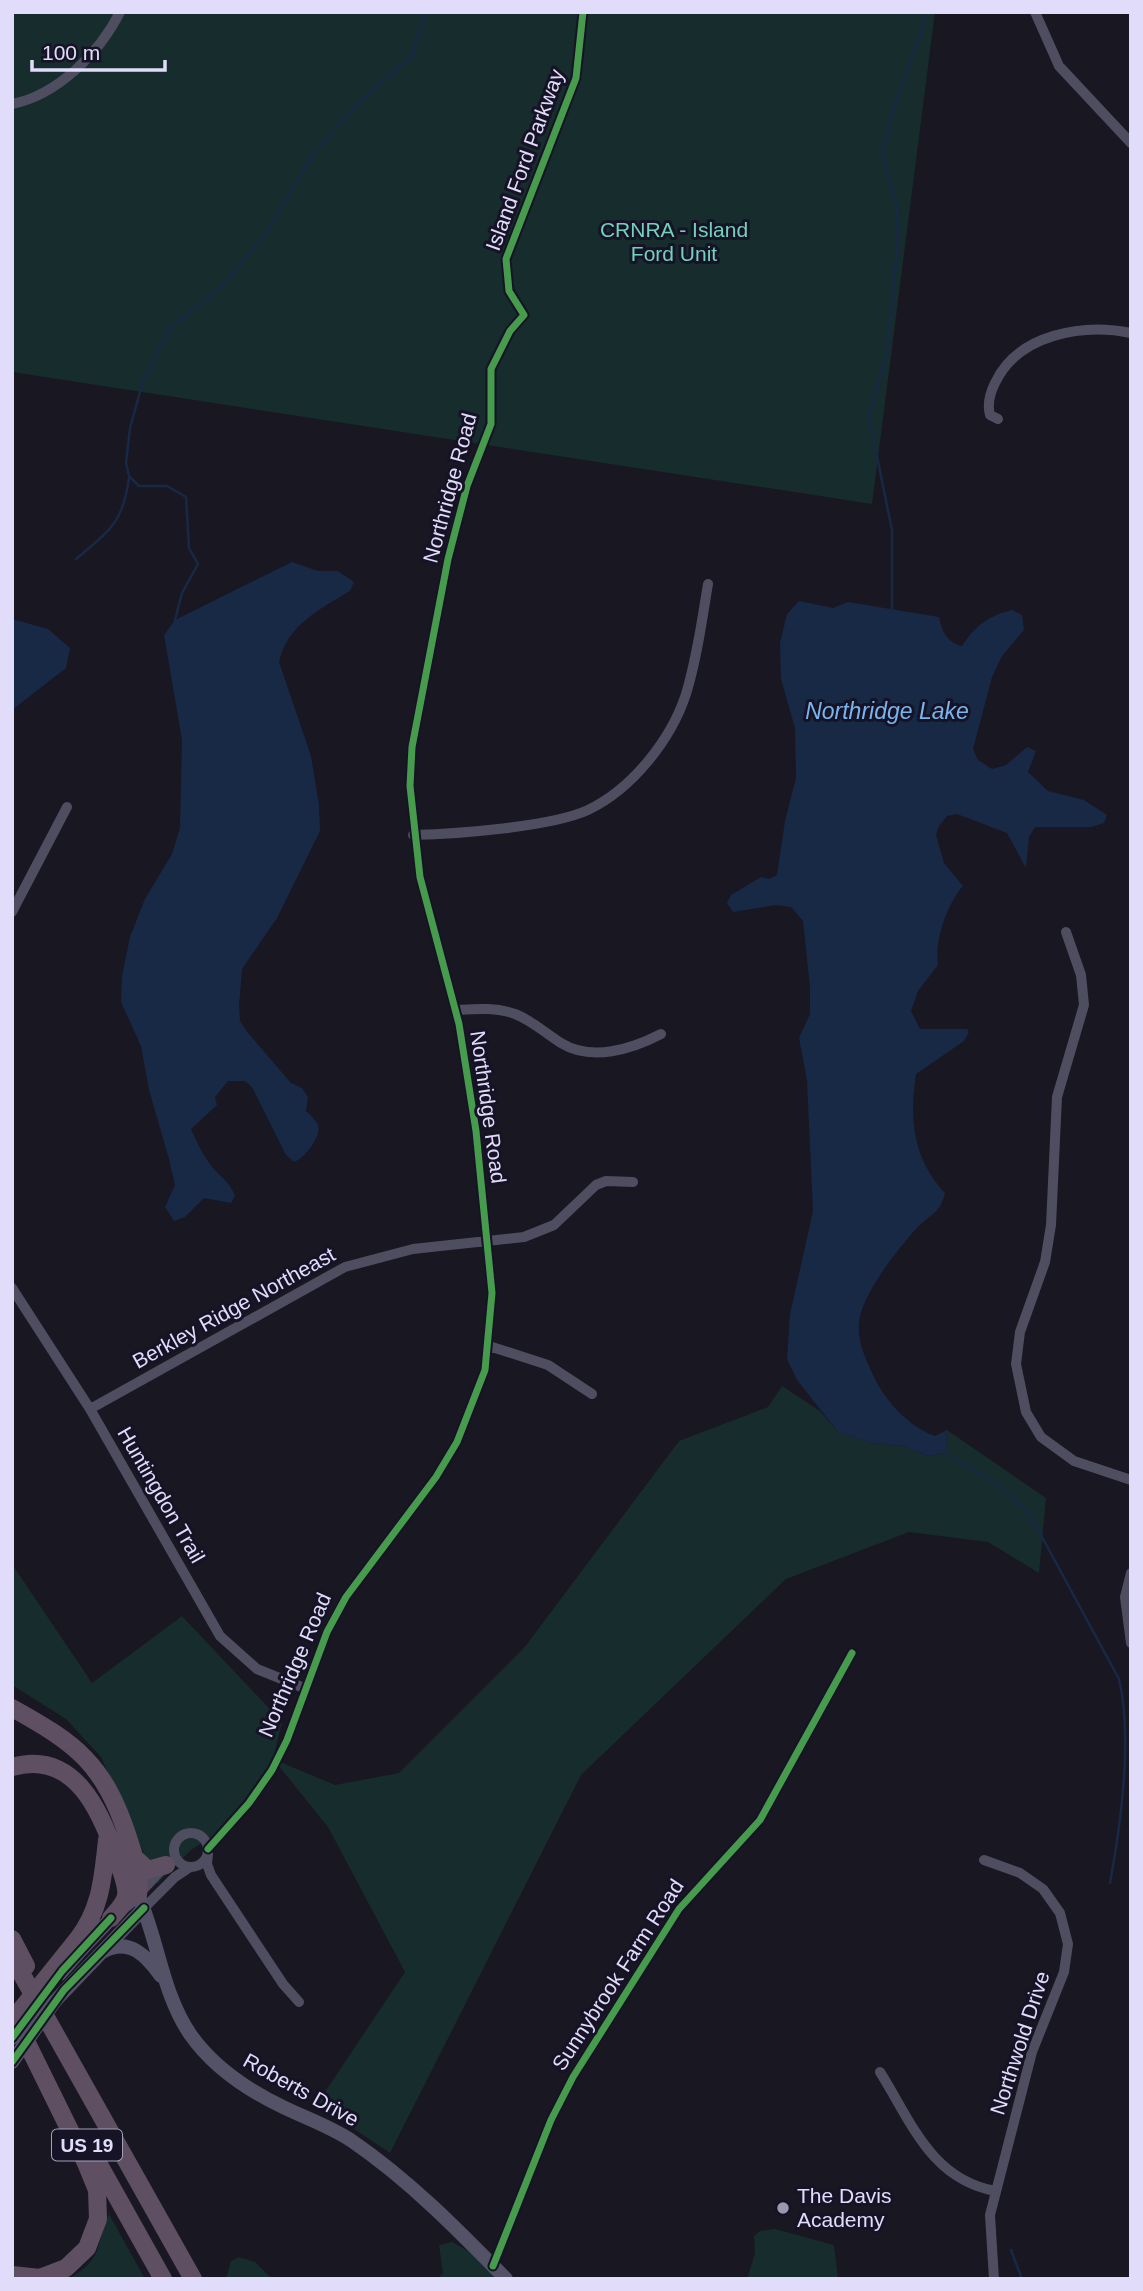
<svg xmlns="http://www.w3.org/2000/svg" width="1143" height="2291" font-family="Arial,sans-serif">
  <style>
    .green { fill: #172c2c }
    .water { fill: #182946 }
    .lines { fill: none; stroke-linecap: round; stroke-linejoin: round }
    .stream { stroke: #182946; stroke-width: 2.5 }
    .street { stroke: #4f4d60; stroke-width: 10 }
    .secondary { stroke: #535266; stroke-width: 14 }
    .highway { stroke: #5e4f62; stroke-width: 18 }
    .secondary-bridge { stroke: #535266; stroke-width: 14 }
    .highway-bridge { stroke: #5e4f62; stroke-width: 18 }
    .cycleway-casing { stroke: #161326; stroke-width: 11 }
    .cycleway { stroke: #469c4c; stroke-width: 7 }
    .poi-dot { fill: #9a97ae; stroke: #161326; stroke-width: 2.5 }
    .labels { text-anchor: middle; stroke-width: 6; stroke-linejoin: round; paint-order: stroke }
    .shield { fill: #161326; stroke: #a3a0ba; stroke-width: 2 }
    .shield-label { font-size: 19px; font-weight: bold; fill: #e0dcfa }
    .street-label { font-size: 21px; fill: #e0dcfa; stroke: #161326 }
    .park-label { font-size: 21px; fill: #71d1bb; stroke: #161326 }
    .poi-label { font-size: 21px; fill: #e0dcfa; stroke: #161326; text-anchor: start }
    .water-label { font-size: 23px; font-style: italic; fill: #78b5ed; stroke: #161326 }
  </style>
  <rect width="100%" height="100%" fill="#191722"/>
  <!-- green -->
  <path class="green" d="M 12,12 L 935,12 L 872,504 L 12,372 Z
    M 782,1386 L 820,1411 L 838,1432 L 872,1443 L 903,1446 L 928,1456 L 946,1453 L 947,1430 L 1046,1498 L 1039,1573 L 988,1542 L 909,1532 L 786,1579 L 581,1775 L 390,2153 L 317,2104 L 405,1972 L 328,1827 L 273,1759 L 233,1816 L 217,1833 L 191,1850 L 157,1884 L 101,1757 L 66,1719 L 12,1685 L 12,1564 L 92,1683 L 182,1616 L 282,1722 L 273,1759 L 335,1785 L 399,1773 L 524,1648 L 679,1441 L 768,1407 Z
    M 109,2214 L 145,2279 L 68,2279 C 106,2258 95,2243 109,2214 Z
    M 775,2229 L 834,2245 L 838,2279 L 747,2279 L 755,2253 L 754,2236 L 760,2231 Z
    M 452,2242 L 472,2253 L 500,2279 L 438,2279 L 443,2273 L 439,2245 Z
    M 239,2257 L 255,2262 L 272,2279 L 226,2279 L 231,2261 Z"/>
  <!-- water -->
  <path class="water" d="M 292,562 L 318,571 L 338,571 L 354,582 L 350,591 C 320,609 287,625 279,662 L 311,756 L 319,805 L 320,831 L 277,918 L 242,969 L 239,1005 L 240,1021 L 248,1033 L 291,1083 L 302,1088 L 308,1097 L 306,1111 C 310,1115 316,1120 318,1125 C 322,1136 304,1159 294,1162 L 286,1155 L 252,1087 L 245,1081 L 228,1081 L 215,1097 L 217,1105 L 191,1129 C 197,1143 204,1157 214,1169 C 222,1178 231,1184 235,1196 L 231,1203 L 204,1198 L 185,1217 L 174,1221 L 165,1207 L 175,1185 L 169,1159 L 149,1090 L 141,1046 L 121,1002 L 122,976 L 130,937 L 145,899 L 172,854 L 180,828 L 182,740 L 164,635 L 175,620 Z
    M 799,601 L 833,608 L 848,602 L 939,617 C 942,632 947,642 962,646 C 975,626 988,616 1012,610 L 1022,615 L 1024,630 L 1002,656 L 992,677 L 973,749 L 978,760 L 992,769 L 1006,765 L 1027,747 L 1036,751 L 1028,772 L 1048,791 L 1084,800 L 1107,815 L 1104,823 L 1091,827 L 1035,827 L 1029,837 L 1026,868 L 1007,833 L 957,814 L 947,816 L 939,826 L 936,835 L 944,863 L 963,886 C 947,904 934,941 938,965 L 918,991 L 911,1011 L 920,1029 L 967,1029 L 969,1032 L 964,1041 L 916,1074 C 909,1119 913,1159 945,1193 C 940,1214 930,1214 916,1229 C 897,1250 861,1295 859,1323 C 857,1343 867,1362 875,1379 C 887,1403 910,1427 935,1436 L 947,1430 L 946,1453 L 928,1456 L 903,1446 L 872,1443 L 838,1432 L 797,1380 L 787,1359 L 790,1314 L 813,1211 L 807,1080 L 799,1038 L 810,1014 L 810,987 L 803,921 L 791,907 L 776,905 L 733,912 L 727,903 L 731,895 L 761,877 L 769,879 L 777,875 L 785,821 L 796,778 L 795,728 L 781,679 L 780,643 L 787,614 Z
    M 12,619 L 48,629 L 70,648 L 66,668 L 12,710 Z"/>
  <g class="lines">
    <!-- stream -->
    <path class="stream" d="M 76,559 C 110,530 123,523 129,478
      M 892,609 L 892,530 L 869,417 L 887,351 L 898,241 L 897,210 L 883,154 L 891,116 L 923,27 L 924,12
      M 175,620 L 182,593 L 198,564 L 189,548 L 186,497 L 167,486 L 139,486 L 129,476 L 126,463 L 130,428 L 143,381 L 170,328 L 220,288 L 265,235 L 312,156 L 361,100 L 411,57 L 426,13
      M 946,1453 L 999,1486 L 1029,1513 L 1119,1679 C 1133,1738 1121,1823 1110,1883
      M 1011,2250 L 1022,2279"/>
    <!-- street -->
    <path class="street" d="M 1035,12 L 1059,66 L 1131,143
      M 12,104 C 58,95 100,52 120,12
      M 998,419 L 990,415 C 987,404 990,393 995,383 C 1018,334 1083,323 1131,333
      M 413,835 C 456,834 551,827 588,810 C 632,789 671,740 686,694 C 697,658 702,620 708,584
      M 12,912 L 67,807
      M 1066,932 L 1081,975 L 1084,1005 L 1057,1097 L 1051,1225 L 1045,1262 L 1020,1332 L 1016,1364 L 1026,1412 L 1041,1437 L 1074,1461 L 1131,1480
      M 455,1010 C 475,1009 496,1007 515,1014 C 533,1021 545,1033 561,1043 C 592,1062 632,1049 661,1034
      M 12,1288 L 90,1409 L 220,1636 L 257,1669 L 304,1688
      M 489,1346 L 548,1365 L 592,1394
      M 90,1409 L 345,1267 L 413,1249 L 524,1237 L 554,1225 L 596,1185 L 606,1181 L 633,1182
      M 1131,1573 L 1125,1597 L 1131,1643
      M174 1850a17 17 0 1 1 34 0a17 17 0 1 1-34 0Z
      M 208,1849 L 249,1803 L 272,1770 L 287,1740 L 327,1632 L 346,1597 L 436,1477 L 457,1442 L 485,1370 L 492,1293 L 476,1131 L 459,1024 L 420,877 L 410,786 L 412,747 L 448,559 L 467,486 L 491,424 L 491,369 L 510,331 L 524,315 L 509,291 L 506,259 L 576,78 L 583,12
      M 208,1854 L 207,1864 L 211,1875 L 283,1984 L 299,2002
      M 984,1860 L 1020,1873 L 1043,1889 L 1060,1913 L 1068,1944 L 1064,1972 L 1032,2052 L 990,2215 L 994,2279
      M 139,1894 L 164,1867
      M 144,1908 L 175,1877 L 190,1867
      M 880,2072 C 912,2123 931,2179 995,2191
      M 493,2266 L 551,2120 L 573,2077 L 679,1909 L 760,1820 L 852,1653"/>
    <!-- secondary -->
    <path class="secondary" d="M 82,1949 L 118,1911 L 138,1895 C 158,1939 162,1993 190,2034 C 213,2067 249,2091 285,2108 C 308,2119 331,2127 352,2141 C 409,2180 458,2230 506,2279
      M 104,1951 C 130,1937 147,1957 161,1976
      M 55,2001 L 144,1908"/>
    <!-- highway -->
    <path class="highway" d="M 12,1708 C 77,1744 104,1764 128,1837 C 134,1857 141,1873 138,1895 L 127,1891
      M 12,1767 C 74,1749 101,1811 117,1859 C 120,1869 128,1885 126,1896 C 124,1905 116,1912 111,1918
      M 135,1858 L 148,1870 L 166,1865
      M 12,1939 L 26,1966
      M 77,1940 C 101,1910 103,1877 107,1840
      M 12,1957 L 193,2279
      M 93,2154 L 163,2279
      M 12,2275 L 40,2278 L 66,2268 L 87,2248 L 98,2219 L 97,2190 L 86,2163 L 20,2029"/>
    <!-- secondary-bridge -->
    <path class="secondary-bridge" d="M 60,1974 L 82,1949
      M 12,2038 L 43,1996
      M 12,2062 L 55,2001"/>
    <!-- highway-bridge -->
    <path class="highway-bridge" d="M 12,2021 L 77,1940"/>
    <!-- cycleway casing -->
    <g class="cycleway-casing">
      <path id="cycleway" d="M 208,1849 L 249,1803 L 272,1770 L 287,1740 L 327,1632 L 346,1597 L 436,1477 L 457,1442 L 485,1370 L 492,1293 L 476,1131 L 459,1024 L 420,877 L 410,786 L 412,747 L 448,559 L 467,486 L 491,424 L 491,369 L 510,331 L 524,315 L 509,291 L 506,259 L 576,78 L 583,12
        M 12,2038 L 62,1971 L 111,1918
        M 12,2062 L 64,1990 L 144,1908
        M 493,2266 L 551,2120 L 573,2077 L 679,1909 L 760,1820 L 852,1653"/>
    </g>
    <!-- cycleway -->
    <use href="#cycleway" class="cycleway"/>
  </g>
  <!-- markers -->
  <circle class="poi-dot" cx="783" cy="2208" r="7"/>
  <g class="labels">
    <!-- shield labels -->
    <rect class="shield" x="52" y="2129.5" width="70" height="31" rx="5"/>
    <g class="shield-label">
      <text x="87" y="2152">US 19</text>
    </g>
    <!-- street labels -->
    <g class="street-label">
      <text transform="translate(525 160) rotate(-70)" y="7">Island Ford Parkway</text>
      <text transform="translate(450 488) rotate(-75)" y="7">Northridge Road</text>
      <text transform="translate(488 1107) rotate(82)" y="7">Northridge Road</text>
      <text transform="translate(234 1308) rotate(-29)" y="7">Berkley Ridge Northeast</text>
      <text transform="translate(161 1495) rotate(60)" y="7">Huntingdon Trail</text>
      <text transform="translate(295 1665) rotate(-67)" y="7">Northridge Road</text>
      <text transform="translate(618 1975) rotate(-57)" y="7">Sunnybrook Farm Road</text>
      <text transform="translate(1020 2043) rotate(-72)" y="7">Northwold Drive</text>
      <text transform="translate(301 2090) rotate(29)" y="7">Roberts Drive</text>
    </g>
    <!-- park labels -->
    <g class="park-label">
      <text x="674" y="237">CRNRA - Island<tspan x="674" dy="24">Ford Unit</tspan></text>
    </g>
    <!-- poi labels -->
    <g class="poi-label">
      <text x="797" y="2203">The Davis<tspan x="797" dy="24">Academy</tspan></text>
    </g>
    <!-- water labels -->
    <g class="water-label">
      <text x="887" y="719">Northridge Lake</text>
    </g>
  </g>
  <!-- border -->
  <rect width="1143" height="2291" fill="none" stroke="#e0dcfa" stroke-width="28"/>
  <!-- scale -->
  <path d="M32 60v10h133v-10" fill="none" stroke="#e0dcfa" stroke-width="3.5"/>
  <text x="42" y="60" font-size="21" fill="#e0dcfa" stroke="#161326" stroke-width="5" paint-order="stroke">100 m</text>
</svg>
